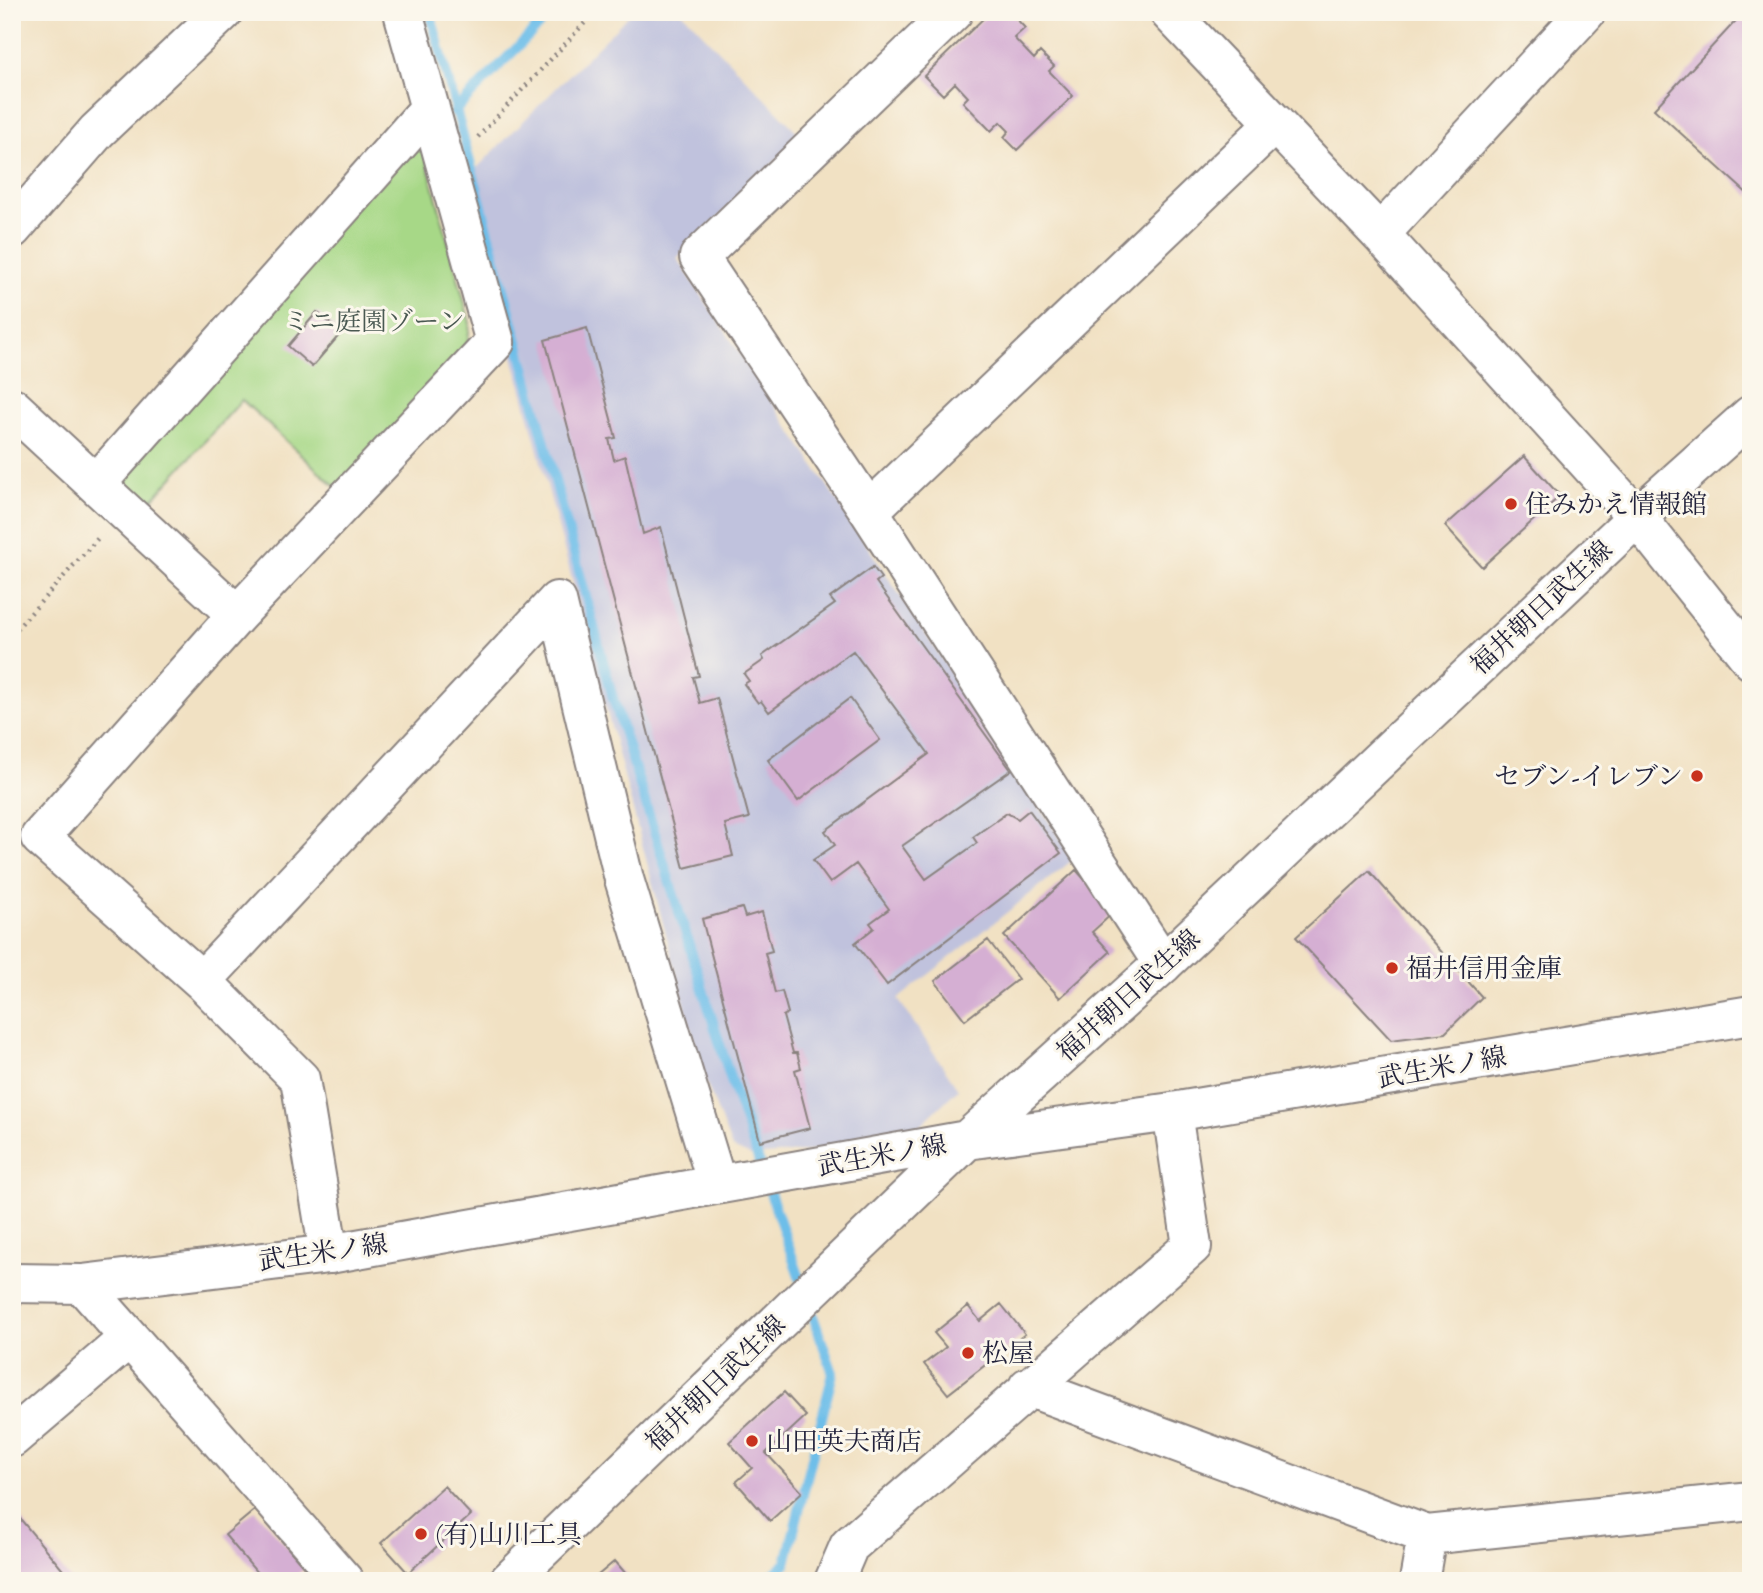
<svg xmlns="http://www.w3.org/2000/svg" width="1763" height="1593" font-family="'Sorts Mill Goudy','Noto Serif JP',serif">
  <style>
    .industrial { fill: #c0c2dd }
    .green { fill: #a7d887; stroke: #647d61; stroke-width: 2 }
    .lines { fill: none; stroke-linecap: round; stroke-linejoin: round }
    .stream { stroke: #6dbee9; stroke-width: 10 }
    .building { fill: #d5afd3 }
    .minor-casing { stroke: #8a827f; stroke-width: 42 }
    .major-casing { stroke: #8a827f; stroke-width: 42 }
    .path { stroke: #8a827f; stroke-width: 4.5; stroke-dasharray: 2 5; stroke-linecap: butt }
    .minor { stroke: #fff; stroke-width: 38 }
    .major { stroke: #fff; stroke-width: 38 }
    .poi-dot { fill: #c8321e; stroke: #fbf7ec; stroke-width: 2.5 }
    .labels { text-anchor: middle; stroke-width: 6; stroke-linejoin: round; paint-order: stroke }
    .park-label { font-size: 26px; fill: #4a5952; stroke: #fbf7ec }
    .poi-label { font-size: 26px; fill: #22223b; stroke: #fbf7ec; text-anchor: start }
    .street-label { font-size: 26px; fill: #22223b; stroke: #fbf7ec }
  </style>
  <rect width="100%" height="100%" fill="#fbf7ec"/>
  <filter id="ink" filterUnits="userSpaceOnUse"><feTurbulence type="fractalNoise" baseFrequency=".0143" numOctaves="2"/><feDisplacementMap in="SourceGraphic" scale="14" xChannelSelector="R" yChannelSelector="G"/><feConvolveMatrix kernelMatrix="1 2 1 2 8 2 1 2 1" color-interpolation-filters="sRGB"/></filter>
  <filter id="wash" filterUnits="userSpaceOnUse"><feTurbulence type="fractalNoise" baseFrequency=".00686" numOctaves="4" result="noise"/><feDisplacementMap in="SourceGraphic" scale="28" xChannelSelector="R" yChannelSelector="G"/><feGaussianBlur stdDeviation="1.57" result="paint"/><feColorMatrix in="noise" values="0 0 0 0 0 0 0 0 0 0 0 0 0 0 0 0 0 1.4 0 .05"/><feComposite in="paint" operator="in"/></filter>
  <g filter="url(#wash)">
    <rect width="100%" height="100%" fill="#f1e1c3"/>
    <!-- industrial -->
    <path class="industrial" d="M 632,12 L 682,12 L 801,136 L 677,258 L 1074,859 L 898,999 L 958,1089 L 901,1144 L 751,1156 L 732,1148 L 703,1074 L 466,179 Z"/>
    <!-- green -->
    <path class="green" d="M 407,146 L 423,148 L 470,323 L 466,357 L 340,491 L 242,400 L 141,512 L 110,484 Z"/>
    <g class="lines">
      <!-- stream -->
      <path class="stream" d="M 430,12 L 613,698 L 735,1093 L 803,1287
        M 454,112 L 552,12
        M 765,1581 L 786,1563 L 833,1373 L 808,1302"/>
    </g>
    <g id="blocks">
      <!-- building -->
      <path class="building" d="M 990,12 L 1010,12 L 1025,28 L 1014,38 L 1034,59 L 1040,52 L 1054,66 L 1049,71 L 1073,96 L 1017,150 L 1004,137 L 1009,131 L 1000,122 L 991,131 L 963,102 L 968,97 L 955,83 L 943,95 L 924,76 Z
        M 1744,12 L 1751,12 L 1751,197 L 1654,109 Z
        M 317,312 L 341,333 L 312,367 L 288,346 Z
        M 587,328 L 616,438 L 609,439 L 614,460 L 625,456 L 643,534 L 661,527 L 699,676 L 693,677 L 700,703 L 717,698 L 749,818 L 725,824 L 733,856 L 684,868 L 545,340 Z
        M 1524,456 L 1560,496 L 1482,567 L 1445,526 Z
        M 873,567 L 881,578 L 876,582 L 1011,770 L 902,846 L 926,879 L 977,843 L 973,837 L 1007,813 L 1018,819 L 1029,810 L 1061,853 L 887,985 L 855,943 L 874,928 L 870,923 L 889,909 L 856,864 L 830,883 L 813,860 L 835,845 L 825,831 L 929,754 L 853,651 L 769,712 L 761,701 L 758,703 L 744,684 L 749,681 L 744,674 L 764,660 L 762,656 L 835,604 L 830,598 Z
        M 850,698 L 880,740 L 798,801 L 768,760 Z
        M 1076,870 L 1114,912 L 1092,932 L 1110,952 L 1060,998 L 1004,936 Z
        M 1369,871 L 1482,997 L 1445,1033 L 1391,1040 L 1296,937 Z
        M 742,908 L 745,917 L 762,912 L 772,951 L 765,953 L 775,993 L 782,991 L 788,1013 L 783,1016 L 793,1053 L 797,1053 L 801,1068 L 795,1070 L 810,1128 L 760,1141 L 702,919 Z
        M 988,940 L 1018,979 L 965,1020 L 935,981 Z
        M 1001,1304 L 1025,1334 L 948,1394 L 924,1364 L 946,1347 L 934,1333 L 968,1306 L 980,1321 Z
        M 784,1392 L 806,1416 L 766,1453 L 802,1492 L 770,1521 L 736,1482 L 752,1468 L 729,1442 Z
        M 444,1486 L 471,1515 L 408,1573 L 381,1543 Z
        M 12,1509 L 72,1581 L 12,1581 Z
        M 255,1510 L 305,1568 L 290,1581 L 264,1581 L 225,1535 Z
        M 615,1561 L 632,1581 L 591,1581 Z"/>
    </g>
  </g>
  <g filter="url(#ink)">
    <use href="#blocks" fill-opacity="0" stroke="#8a827f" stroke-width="2"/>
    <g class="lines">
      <!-- minor casing -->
      <g class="minor-casing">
        <path id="minor" d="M 953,12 L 699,257 L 869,511 L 1163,964
          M 1169,12 L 1380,234 L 1637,517 L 1751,660
          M 12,229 L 97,131 L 223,12
          M 1380,234 L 1586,12
          M 12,407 L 237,615
          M 96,484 L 430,108
          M 869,511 L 1275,123
          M 557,601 L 624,879 L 717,1184
          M 202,981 L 557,601
          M 329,1254 L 300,1079 L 202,981 L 40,837 L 237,615 L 495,342 L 403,12
          M 82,1284 L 344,1581
          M 1028,1387 L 1427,1535 L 1751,1501
          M 12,1438 L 129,1338
          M 834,1581 L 849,1546 L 1192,1246 L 1172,1112
          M 1419,1581 L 1427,1535"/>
      </g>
      <!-- major casing -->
      <g class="major-casing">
        <path id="major" d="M 12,1283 L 82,1284 L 329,1254 L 967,1140 L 1172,1112 L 1751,1015
          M 509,1581 L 967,1140 L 1163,964 L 1637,517 L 1751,415"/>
      </g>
      <!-- path -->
      <path class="path" d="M 478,137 L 595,12
        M 12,634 L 99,537"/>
      <!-- minor -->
      <use href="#minor" class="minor"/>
      <!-- major -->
      <use href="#major" class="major"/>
    </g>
  </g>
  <!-- markers -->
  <g class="poi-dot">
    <circle cx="1511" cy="504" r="7"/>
    <circle cx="1697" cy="776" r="7"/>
    <circle cx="1392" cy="968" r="7"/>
    <circle cx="968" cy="1353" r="7"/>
    <circle cx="752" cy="1441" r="7"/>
    <circle cx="421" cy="1534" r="7"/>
  </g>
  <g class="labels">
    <!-- park labels -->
    <g class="park-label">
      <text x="374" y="330">ミニ庭園ゾーン</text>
    </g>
    <!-- poi labels -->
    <g class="poi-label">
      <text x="1525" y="513">住みかえ情報館</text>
      <text x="1683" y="785" text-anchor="end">セブン-イレブン</text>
      <text x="1406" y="977">福井信用金庫</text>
      <text x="982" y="1362">松屋</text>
      <text x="766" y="1450">山田英夫商店</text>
      <text x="435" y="1543">(有)山川工具</text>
    </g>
    <!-- street labels -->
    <g class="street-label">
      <text transform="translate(1541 607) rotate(-43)" y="9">福井朝日武生線</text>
      <text transform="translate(1128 995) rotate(-42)" y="9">福井朝日武生線</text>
      <text transform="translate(1442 1067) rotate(-10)" y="9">武生米ノ線</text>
      <text transform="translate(882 1155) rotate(-10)" y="9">武生米ノ線</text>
      <text transform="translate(323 1252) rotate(-8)" y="9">武生米ノ線</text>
      <text transform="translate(715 1383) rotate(-44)" y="9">福井朝日武生線</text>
    </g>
  </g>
  <!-- margin -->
  <rect width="1763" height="1593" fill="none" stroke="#fbf7ec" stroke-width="42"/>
</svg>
